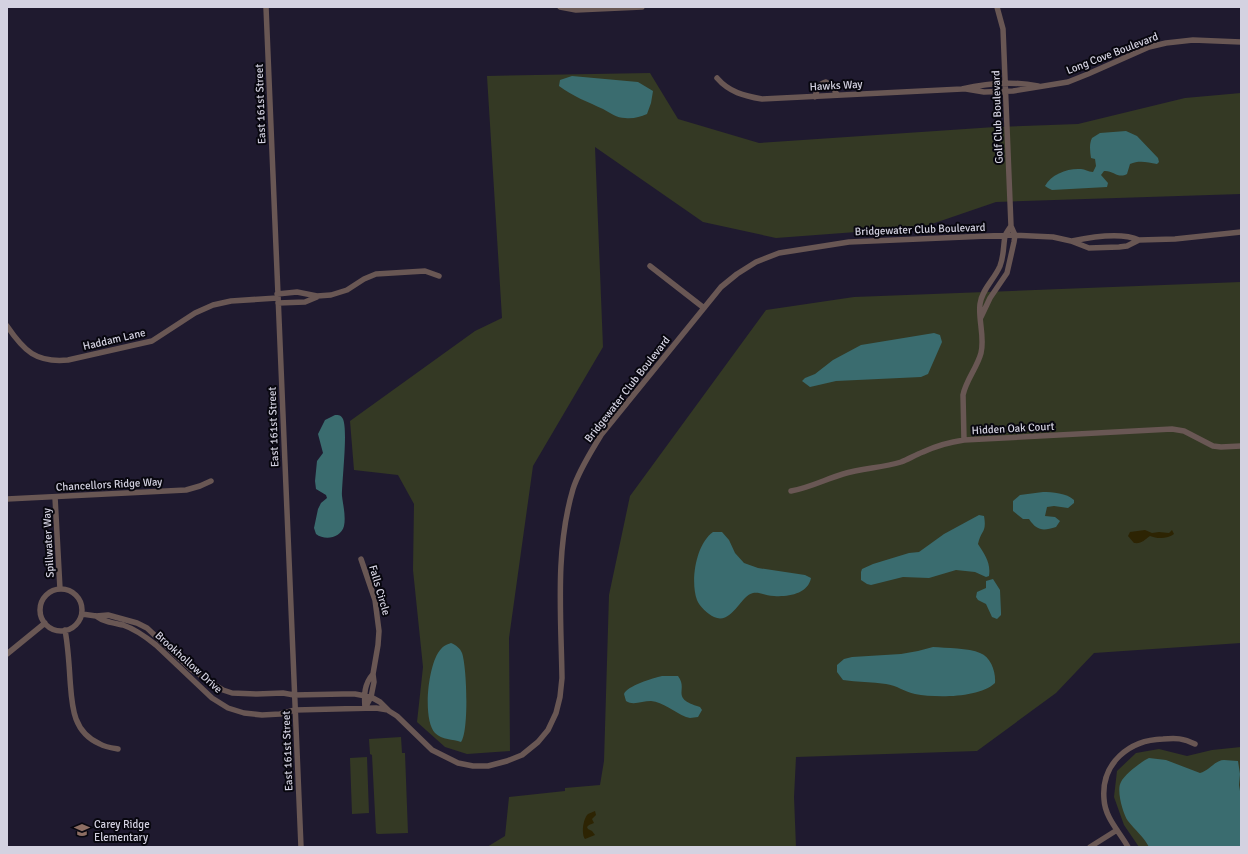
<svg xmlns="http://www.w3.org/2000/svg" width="1248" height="854" font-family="Signika,sans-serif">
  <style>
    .green { fill: #343924 }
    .sand { fill: #2d2403 }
    .water { fill: #3a6c6f }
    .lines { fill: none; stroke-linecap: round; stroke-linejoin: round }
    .minor { stroke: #695754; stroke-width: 5.5 }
    .labels { text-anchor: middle; stroke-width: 4; stroke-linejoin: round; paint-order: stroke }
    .street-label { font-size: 11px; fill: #d4d2e1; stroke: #08070f }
    .poi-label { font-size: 11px; fill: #d4d2e1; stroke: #08070f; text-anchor: start }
  </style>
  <rect width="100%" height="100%" fill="#1f1a2f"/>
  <!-- green -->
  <path class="green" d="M 650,73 L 678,119 L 759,143 L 995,127 L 1078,124 L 1185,98 L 1241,93 L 1241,194 L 996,202 L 923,227 L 776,238 L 703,222 L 595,147 L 603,347 L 533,466 L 509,638 L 510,751 L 467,754 L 445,747 L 417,722 L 423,667 L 413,570 L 414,504 L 398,475 L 354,470 L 350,421 L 475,331 L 502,318 L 487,76 Z
    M 1241,282 L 1241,643 L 1094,653 L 1056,693 L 977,751 L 796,757 L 794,797 L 796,847 L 487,847 L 505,836 L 509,797 L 565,791 L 565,788 L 600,785 L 604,761 L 609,595 L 630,496 L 766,310 L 854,297 Z
    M 401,737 L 402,753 L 405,753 L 408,833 L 378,834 L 376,833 L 372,755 L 370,754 L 369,739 Z
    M 1241,747 L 1241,847 L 1139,847 L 1124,825 L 1114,797 L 1117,771 L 1136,753 L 1159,749 L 1187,756 L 1212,750 Z
    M 367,757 L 369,813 L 352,814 L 350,758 Z"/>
  <!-- sand -->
  <path class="sand" d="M 1145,530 L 1152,533 L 1159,532 L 1169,533 L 1172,530 L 1174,534 C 1168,539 1157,539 1150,536 C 1144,540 1142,544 1134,543 L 1128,536 L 1130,532 Z
    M 595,811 L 596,815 L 592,819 L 594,823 L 589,825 L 587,827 L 588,829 L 592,831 L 595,835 L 585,839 C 581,834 583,819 588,814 Z"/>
  <!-- water -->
  <path class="water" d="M 572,76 L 638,82 L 653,91 L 651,103 L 647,114 C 640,117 633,119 625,118 C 617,118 610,113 603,109 C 588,102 572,96 559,86 L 560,80 Z
    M 1126,131 L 1137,136 L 1158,158 L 1159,162 L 1157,164 C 1147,162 1139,160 1130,164 L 1127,174 C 1118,179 1113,170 1104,171 L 1101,175 L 1108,183 L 1107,187 L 1052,190 L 1048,188 L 1045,186 C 1051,174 1068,168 1081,169 C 1085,169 1088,172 1093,172 L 1096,166 L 1095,159 L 1091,158 C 1090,151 1089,144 1092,138 L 1100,133 Z
    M 934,333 L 940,335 L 942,342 L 928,374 L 921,377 L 836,381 L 810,387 L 802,381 L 805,378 L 815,374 L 833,360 L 861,345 Z
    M 335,415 C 339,415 341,415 343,419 C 348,431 342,479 342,496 C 343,505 346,516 344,526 C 341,538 325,541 316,534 L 314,528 L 318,509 L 321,503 L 327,498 L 326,495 L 316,489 L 315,481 L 317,461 L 323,453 L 318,434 L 325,420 Z
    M 1043,492 C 1052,492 1067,493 1074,500 L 1074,503 L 1068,508 L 1054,506 L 1047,507 L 1045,516 L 1055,517 L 1060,521 L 1056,527 C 1043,531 1037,531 1029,519 L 1023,519 L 1013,511 L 1013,501 L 1020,495 Z
    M 979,515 L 984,516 C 987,533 981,530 978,544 C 985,555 991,563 989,576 L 986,577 L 975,572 L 956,570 L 929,578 L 903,577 L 871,585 L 867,584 L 861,580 L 861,572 L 862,569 L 873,564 L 909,553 L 919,552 L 944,534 Z
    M 713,532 L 722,532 L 729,540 L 735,553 L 744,563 L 758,568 L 805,575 L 811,578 C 808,594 788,597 774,596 C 766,596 761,592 753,593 C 740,596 732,625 714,617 C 708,614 699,606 697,600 C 690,581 696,544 713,532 Z
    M 993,579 L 1000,590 L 1001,612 L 1001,615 L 997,619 L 992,617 L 986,604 L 978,600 L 976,597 L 977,592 L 986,588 L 986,581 Z
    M 451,643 C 456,645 460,648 462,653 C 467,667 469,732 461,742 C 453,739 442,740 435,733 C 422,719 428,662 441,649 C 443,646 448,644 451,643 Z
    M 933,647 C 946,648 969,648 980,653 C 991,657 996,672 995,683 C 979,698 936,698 915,694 C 905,692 896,685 886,684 C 872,682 857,682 843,680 L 837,672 L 837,665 L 844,659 L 852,657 L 901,654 L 918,651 Z
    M 662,676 L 678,676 C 689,690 669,698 700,707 L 702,710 L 698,717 L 690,718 L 686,717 C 674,712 663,702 651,701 C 642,701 633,706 626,701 L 624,694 C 627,686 653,678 662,676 Z
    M 1149,758 L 1166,760 L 1200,773 C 1209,771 1215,760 1224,760 C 1228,760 1233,761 1238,761 L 1240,774 L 1239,785 L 1241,797 L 1241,847 L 1149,847 C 1144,837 1135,830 1128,821 C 1123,814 1116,790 1121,782 C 1124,775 1142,761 1149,758 Z"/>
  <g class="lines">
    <!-- minor -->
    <path class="minor" d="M 266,7 L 301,847
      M 560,7 L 576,10 L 642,7
      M 717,78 C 729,92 744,96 762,99 L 962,89 C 987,83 1013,81 1038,86
      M 966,89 L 984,92 L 1013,91 L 1068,82 L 1088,74 L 1149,47 L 1166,43 L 1193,40 L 1241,42
      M 815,97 C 817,90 818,84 826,82 L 833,87 L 837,95
      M 1072,241 C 1091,237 1121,232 1139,240
      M 650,266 L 704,308
      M 277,294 L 297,292 L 317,296 L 331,295 L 347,290 L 364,279 L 376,274 L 425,271 L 439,276
      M 278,303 L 305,302 L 317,297
      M 981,317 L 990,298 L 1007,273 L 1014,242 L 1015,235 L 1011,226 L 1003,29 L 997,7
      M 7,326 C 24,351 36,363 68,360 L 152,341 L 195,313 L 213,305 L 231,301 L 277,298
      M 964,440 L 963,395 C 966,380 977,368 981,353 C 985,337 978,320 980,304 C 982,289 994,280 1000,266 C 1004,256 1003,247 1005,236 C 1006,233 1009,229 1011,226
      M 791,491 C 809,488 826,479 843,474 C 862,468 882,468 901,462 C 909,459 915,455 923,452 C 936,446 950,442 964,440 L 1172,429 L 1184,431 L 1213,446 L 1221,447 L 1241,446
      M 55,497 L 60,589
      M 7,499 L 186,490 L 200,486 L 211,481
      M 361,559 L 375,600 L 379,631 L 378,645 L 373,674 L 374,682 L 371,697 L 365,708
      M40 610a21 21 0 1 1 42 0a21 21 0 1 1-42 0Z
      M 82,614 L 96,616 L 108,615 L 137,623 L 147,628 L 192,670 L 223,690 L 232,693 L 257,694 L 283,693 L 294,695 L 343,694 L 355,694 L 371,697 L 380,702 L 389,711 L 397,716 L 432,750 L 458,763 L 473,766 L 488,766 L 507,761 L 522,755 L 538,742 L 548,730 L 556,713 L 560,697 L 562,678 C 561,615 555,550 573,489 C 579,470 591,452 601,435 L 721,287 L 737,274 L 756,262 L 779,253 L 849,242 L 1011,235 L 1053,237 L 1071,241 L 1089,248 L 1119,247 L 1127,246 L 1139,240 L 1175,239 L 1241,232
      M 96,616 C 104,622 113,623 123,625 C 135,629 146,637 156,645 L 212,698 L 228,708 L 244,713 L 262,715 L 280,714 L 295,710 L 376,708 L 388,710
      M 65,630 C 68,646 69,662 70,679 C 72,705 72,732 100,744 C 105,747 112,748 118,749
      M 7,654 L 45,623
      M 365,708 C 364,695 364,684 373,674
      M 1090,847 L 1117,830
      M 1128,847 C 1119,831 1105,818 1104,799 C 1101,763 1129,740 1163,739 C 1176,738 1183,738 1195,744"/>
  </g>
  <!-- icons -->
  <defs>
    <g id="school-bare" transform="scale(1.2)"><path d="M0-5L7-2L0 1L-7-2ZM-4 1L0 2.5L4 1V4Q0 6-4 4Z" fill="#8d6e63" stroke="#08070f" stroke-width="2.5" paint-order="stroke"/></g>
  </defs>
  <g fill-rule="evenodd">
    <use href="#school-bare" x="82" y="830"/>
  </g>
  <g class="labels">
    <!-- street labels -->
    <g class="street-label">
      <text transform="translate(1112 53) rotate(-21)" y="4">Long Cove Boulevard</text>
      <text transform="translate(836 85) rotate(-3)" y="4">Hawks Way</text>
      <text transform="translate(260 104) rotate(-92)" y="4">East 161st Street</text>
      <text transform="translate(997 117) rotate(-92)" y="4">Golf Club Boulevard</text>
      <text transform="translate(920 229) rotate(-2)" y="4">Bridgewater Club Boulevard</text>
      <text transform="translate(114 339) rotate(-13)" y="4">Haddam Lane</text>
      <text transform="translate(627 389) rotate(-52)" y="4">Bridgewater Club Boulevard</text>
      <text transform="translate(273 427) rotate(-92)" y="4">East 161st Street</text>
      <text transform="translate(1013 428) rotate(-3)" y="4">Hidden Oak Court</text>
      <text transform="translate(109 484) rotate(-3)" y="4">Chancellors Ridge Way</text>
      <text transform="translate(48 543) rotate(-93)" y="4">Spillwater Way</text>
      <text transform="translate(380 590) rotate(74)" y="4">Falls Circle</text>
      <text transform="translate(189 662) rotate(42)" y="4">Brookhollow Drive</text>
      <text transform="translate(287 751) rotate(-92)" y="4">East 161st Street</text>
    </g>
    <!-- poi labels -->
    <g class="poi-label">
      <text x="94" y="828">Carey Ridge<tspan x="94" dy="13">Elementary</tspan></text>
    </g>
  </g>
  <!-- border -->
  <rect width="1248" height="854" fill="none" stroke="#d4d2e1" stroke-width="16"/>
</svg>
